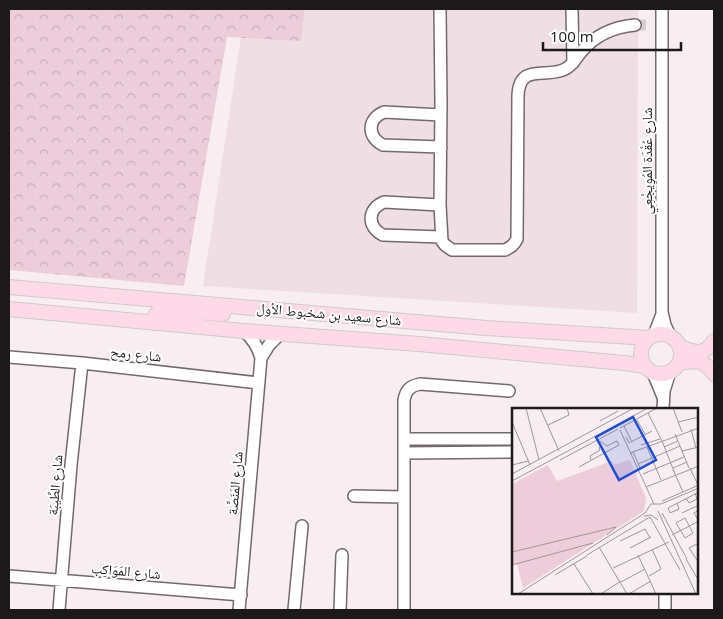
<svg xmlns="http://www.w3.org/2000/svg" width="723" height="619" font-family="'Open Sans','Noto Naskh Arabic',sans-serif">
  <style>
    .built { fill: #f0dee5 }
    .forest { fill: url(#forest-crowns) }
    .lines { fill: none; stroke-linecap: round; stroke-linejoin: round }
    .minor-tunnel { stroke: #d7cdd1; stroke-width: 11; stroke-dasharray: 11 5.5; stroke-linecap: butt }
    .minor-casing { stroke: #736a6e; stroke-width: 14 }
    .major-casing { stroke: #cdcccd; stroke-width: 16 }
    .minor { stroke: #fff; stroke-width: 11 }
    .major { stroke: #fedae9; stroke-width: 14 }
    .labels { text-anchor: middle; stroke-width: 4; stroke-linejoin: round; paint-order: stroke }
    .street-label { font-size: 14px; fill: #1c191a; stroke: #fff }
    .inset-road { fill: none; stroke: #a0989b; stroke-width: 1 }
    .view { fill: #1d4ed8; fill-opacity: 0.15; stroke: #1d4ed8; stroke-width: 2.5 }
    .inset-edge { fill: none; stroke: #1c191a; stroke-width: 2.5 }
  </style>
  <defs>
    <pattern id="forest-crowns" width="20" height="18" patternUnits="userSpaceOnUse" patternTransform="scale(1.25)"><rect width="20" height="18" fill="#eecddb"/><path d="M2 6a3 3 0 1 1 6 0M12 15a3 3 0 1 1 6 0" fill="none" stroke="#ccafbb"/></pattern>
  </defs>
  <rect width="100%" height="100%" fill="#f8edf1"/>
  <!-- built -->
  <path class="built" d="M 305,9 L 638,9 L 637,313 L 203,286 L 241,37 L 301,41 Z"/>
  <!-- forest -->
  <path class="forest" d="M 9,9 L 305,9 L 301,41 L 227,37 L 184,286 L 9,270 Z"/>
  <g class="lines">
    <!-- minor-tunnel -->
    <path class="minor-tunnel" d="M 635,25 L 651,25"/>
    <!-- minor casing -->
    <g class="minor-casing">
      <path id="minor" d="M 440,9 L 441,104 L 440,205 L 442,241 L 445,245 L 452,250 L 505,250 C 511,247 514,245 517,239 L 518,96 C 519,62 547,79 565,69 C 572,66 576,58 581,52 C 595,35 613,27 635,25
        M 572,9 L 573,63
        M 662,9 L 662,312 L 665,325 L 670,336
        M 441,147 L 383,145 C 367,137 367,119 384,112 L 441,115
        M 440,205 L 384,202 C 367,209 367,227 383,235 L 441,237
        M 654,335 L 662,314
        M 9,357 L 82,363 L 259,383
        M 261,358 L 269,345 L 280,334
        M 653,373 L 663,397
        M 663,409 L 664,391 L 670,372
        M 404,439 L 513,439
        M 404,453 L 513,452
        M 354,496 L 404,497
        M 9,576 L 241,595
        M 665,593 L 665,610
        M 59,610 L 71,465 L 82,363
        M 239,610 L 261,358 C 258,347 253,339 244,331
        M 294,610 L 302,526
        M 340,610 L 342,555
        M 404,610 L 404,400 C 406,390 410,386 420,384 L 509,391"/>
    </g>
    <!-- major casing -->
    <g class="major-casing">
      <path id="major" d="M 9,287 L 486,328 L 649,338
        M 9,309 L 244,331 L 419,344 L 624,363 L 645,366
        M 155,323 C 153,317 156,313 161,310 L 223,314
        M641 354a20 20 0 1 1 40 0a20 20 0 1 1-40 0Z
        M 680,347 C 695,353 704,356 714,341
        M 679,363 C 695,360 704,359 714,374"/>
    </g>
    <!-- minor -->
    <use href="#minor" class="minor"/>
    <!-- major -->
    <use href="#major" class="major"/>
  </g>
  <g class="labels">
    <!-- street labels -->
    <g class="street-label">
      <text transform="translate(647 161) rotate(-90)" y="5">شارع عُقْدَة المُوِيجْعِي</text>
      <text transform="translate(329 314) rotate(5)" y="5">شارع سعيد بن شخبوط الأول</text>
      <text transform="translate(136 354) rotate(6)" y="5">شارع رمح</text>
      <text transform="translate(235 483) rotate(-85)" y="5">شارع المَنَصَّة</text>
      <text transform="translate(55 485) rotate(-85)" y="5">شارع الطِّيبَة</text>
      <text transform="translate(126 571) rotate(5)" y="5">شارع المَوَاكِب</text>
    </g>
  </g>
  <!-- overview -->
  <g transform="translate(512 408)">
    <rect width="186" height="186" fill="#f8edf1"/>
    <path d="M 118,52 L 134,90 L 132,103 L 11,180 L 5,156 L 0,157 L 0,76 L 36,57 L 45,73 L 100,53 L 102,57 Z" fill="#eecddb"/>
    <path class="inset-road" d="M 14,0 L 27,52M 28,0 L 47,43M 161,0 L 170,24M 136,5 L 150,33M 125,12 L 133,26M 88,13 L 106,3M 0,14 L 18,57M 166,14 L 187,9M 36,17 L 57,7 L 55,0M 112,18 L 120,34M 108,20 L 145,0M 179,21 L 184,40M 108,22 L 142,96M 163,26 L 177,60M 114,29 L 117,35 L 140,23M 150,33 L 163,66M 129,37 L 148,31M 135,39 L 149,72M 152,39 L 166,33M 170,43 L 187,39M 121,44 L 129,62M 118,45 L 187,20M 48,52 L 106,21M 79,52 L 78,48 L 88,42 L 87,39M 126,56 L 168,38M 0,57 L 16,53M 67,59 L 107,37 L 105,33 L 95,38 L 88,33M 161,60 L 175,54M 178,60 L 186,77M 0,66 L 122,0M 131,66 L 172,49M 163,66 L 171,84M 0,73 L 136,0M 134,79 L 187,58M 174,90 L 177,95 L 185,91 L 183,85M 150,93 L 187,77M 165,95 L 167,101 L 158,105 L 156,100 L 187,84M 146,103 L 184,186M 150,105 L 175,151M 170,105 L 187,97M 132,108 L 139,107 L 146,112M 173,110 L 181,125 L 173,130 L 164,115 ZM 160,127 L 187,113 L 182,105 L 187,102M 108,133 L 133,121 L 138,130M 187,135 L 177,140 L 187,155M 87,139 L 115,186M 118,140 L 139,129M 0,144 L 104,119 L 95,127M 75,147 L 138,109 L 168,162M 126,147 L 144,186M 174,151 L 187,173M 62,156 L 81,186M 0,157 L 81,135M 101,160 L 157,134M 43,167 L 75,148M 137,168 L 149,161 L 140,141M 109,174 L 133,161M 6,186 L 133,105 L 139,96 L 149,96 L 187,80M 89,186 L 109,173M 117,186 L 139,173"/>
    <path class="view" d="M 121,9 L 144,52 L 107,72 L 84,29 Z"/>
    <rect width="186" height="186" class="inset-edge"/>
  </g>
  <!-- border -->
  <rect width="723" height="619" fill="none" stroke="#1c191a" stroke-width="20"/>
  <!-- scale -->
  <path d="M543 42v8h138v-8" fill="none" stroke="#1c191a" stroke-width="2.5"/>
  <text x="550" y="42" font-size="15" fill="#1c191a" stroke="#ffffff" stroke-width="4" paint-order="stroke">100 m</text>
</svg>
